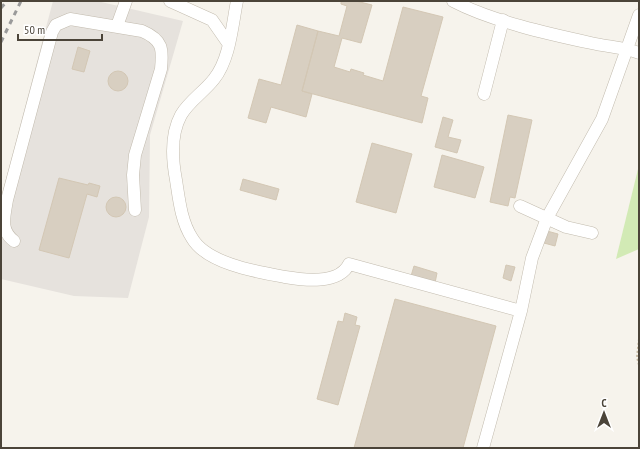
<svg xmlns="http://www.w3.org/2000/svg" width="640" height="449" font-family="'PT Sans Narrow',sans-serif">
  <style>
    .industrial { fill: #e6e2dd }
    .green { fill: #d2eab5 }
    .building { fill: #d8cfc1; stroke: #d3c7b4 }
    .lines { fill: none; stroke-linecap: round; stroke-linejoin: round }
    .minor-casing { stroke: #c2bbae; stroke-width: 13 }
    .path { stroke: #c4b79f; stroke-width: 2; stroke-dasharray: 2 2; stroke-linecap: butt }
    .minor { stroke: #fff; stroke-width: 12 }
    .rail { stroke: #9a9a9a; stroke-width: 3; stroke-dasharray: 5 5; stroke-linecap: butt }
  </style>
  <rect width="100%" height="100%" fill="#f6f3ec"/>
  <!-- industrial -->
  <path class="industrial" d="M 53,1 L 97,1 L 183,21 L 150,135 L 149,217 L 128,298 L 74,296 L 1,279 L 1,198 Z"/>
  <!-- green -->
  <path class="green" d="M 639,165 L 639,249 L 616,259 Z"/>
  <!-- building -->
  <path class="building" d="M 341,1 L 356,1 L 372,5 L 361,43 L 342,38 L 334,67 L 350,72 L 351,69 L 364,73 L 363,75 L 383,81 L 403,7 L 443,17 L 421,96 L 428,98 L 422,123 L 302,91 L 318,31 L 339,36 L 347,6 L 341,4 Z
    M 297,25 L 318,31 L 302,91 L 312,94 L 306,117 L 271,107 L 266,123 L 248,118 L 259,79 L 281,85 Z
    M 78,47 L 90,51 L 84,72 L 72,69 Z
    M108 81a10 10 0 1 1 20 0a10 10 0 1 1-20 0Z
    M 508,115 L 532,120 L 515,198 L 510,197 L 508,206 L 490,202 Z
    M 443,117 L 453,120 L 448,137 L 461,140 L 457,153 L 435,147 Z
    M 372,143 L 412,154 L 396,213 L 356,202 Z
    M 442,155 L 484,167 L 475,198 L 434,187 Z
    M 59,178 L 88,185 L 89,183 L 100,186 L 97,197 L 87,194 L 69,258 L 39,250 Z
    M 243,179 L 279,189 L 276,200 L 240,190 Z
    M106 207a10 10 0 1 1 20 0a10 10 0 1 1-20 0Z
    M 547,231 L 558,234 L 555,246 L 544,243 Z
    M 506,265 L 515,267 L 511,281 L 503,278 Z
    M 414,266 L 437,273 L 435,283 L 411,276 Z
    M 395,299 L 496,326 L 463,448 L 354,448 Z
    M 345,313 L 357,317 L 355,325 L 360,326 L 338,405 L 317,399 L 338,321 L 343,322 Z"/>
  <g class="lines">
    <!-- minor casing -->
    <g class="minor-casing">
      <path id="minor" d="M 170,1 L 212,20 L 228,43
        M 237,1 C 232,26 230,59 214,79 C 204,92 189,101 181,115 C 170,135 172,159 176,180 C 179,199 181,221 192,238 C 207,264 258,272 285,277 C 303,280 339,285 349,264 L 521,311
        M 453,1 C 491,21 549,34 591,43 C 608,47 623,47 639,53
        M 117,26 L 126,1
        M 484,94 L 503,20
        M 520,206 L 566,227 L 592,233
        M 14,241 C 0,230 4,218 7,200 L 52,32 L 56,25 L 70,19 L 142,31 C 163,40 163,49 161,69 L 135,155 L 133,175 L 135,210
        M 483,448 L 521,311 L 532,258 L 547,218 L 602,119 L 639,15"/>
    </g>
    <!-- path -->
    <path class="path" d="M 639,339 L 637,357 L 639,365"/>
    <!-- minor -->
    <use href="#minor" class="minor"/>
    <!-- rail -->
    <path class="rail" d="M 1,8 L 7,1
      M 1,42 L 21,1"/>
  </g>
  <!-- border -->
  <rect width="640" height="449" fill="none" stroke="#4b4439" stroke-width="4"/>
  <!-- north arrow -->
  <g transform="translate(604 413)" stroke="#ffffff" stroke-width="3" paint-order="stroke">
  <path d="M0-3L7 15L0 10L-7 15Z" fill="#4b4439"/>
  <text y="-6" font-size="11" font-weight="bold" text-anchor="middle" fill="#4b4439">С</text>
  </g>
  <!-- scale -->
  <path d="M18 34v6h84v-6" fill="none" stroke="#4b4439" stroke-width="2"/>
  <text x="24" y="34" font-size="12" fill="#4b4439" stroke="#ffffff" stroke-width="3" paint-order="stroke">50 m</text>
</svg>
